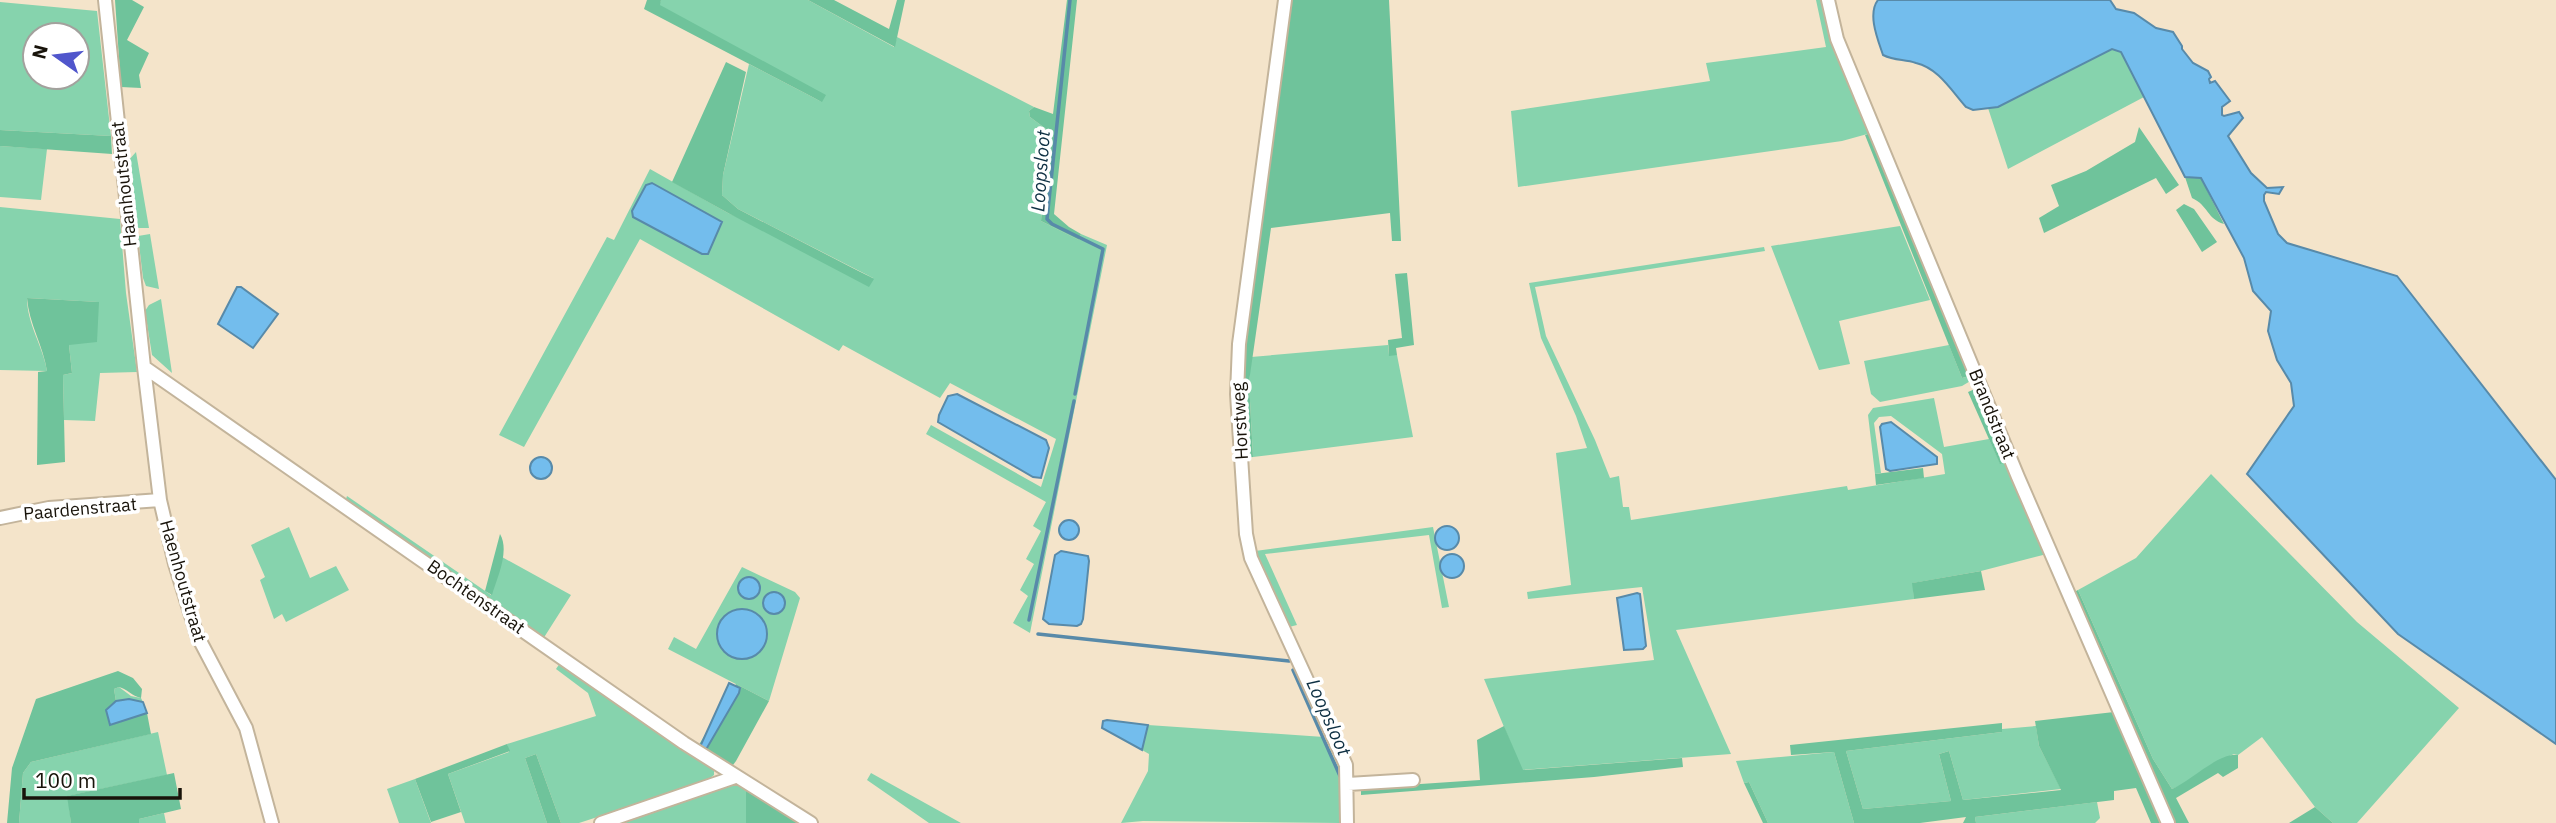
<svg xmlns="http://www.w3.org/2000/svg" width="2556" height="823" font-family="'IBM Plex Sans',sans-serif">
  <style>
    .green { fill: #86d3ad; fill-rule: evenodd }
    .forest { fill: #6fc39b }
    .water { fill: #73bded; stroke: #588aa9; stroke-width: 2 }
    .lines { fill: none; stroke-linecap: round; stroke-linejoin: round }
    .stream { stroke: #588aa9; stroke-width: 3.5 }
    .minor-casing { stroke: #c3b49b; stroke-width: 16 }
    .minor { stroke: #fff; stroke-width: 12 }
    .labels { text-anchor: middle; stroke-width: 7; stroke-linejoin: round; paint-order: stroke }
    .street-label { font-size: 18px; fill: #18130a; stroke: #fff }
    .water-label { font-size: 19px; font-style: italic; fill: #0d2f42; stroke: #fff }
  </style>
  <rect width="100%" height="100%" fill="#f4e4ca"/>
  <!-- green -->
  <path class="green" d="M 661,0 L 808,0 L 894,47 L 897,37 L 1034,107 L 1029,111 L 1030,117 L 1046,129 L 1047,149 L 1041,221 L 1079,240 L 1081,234 L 1107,245 L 1030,633 L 1013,623 L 1028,596 L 1020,590 L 1034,564 L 1026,559 L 1041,531 L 1033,526 L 1046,502 L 926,434 L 931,425 L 1041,487 L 1056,439 L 950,383 L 940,398 L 843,345 L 839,351 L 640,239 L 524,447 L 499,435 L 607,237 L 614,240 L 650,169 L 728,213 L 873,278 L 738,209 L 722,195 L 723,175 L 749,64 L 822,102 L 659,5 ZM 652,183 L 722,222 L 708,254 L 705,255 L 632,211 L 646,185 Z
    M 1816,0 L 1824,0 L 1871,133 L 1842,141 L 1518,187 L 1511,111 L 1710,81 L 1706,63 L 1826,47 Z
    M 0,2 L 97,11 L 111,136 L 0,130 ZM 35,35 L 77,35 L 77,77 L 35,77 Z
    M 2112,49 L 2121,52 L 2144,97 L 2008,169 L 1988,108 L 1998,107 Z
    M 0,146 L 47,149 L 41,200 L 0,197 Z
    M 136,152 L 149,228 L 136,228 L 128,161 Z
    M 0,207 L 120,219 L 126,293 L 137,372 L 100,373 L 95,421 L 64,420 L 63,375 L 72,373 L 69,345 L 98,302 L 27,298 C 27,324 43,346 47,371 L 0,370 Z
    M 1900,226 L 1930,300 L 1839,321 L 1850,364 L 1819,370 L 1771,246 Z
    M 150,234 L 159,289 L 146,286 L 143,278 L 138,236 Z
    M 1764,247 L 1765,251 L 1535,287 L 1546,336 L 1595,440 L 1610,478 L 1619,476 L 1623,507 L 1629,507 L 1631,520 L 1847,486 L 1848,490 L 1945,474 L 1942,454 L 1891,416 L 1879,417 L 1874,423 L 1881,473 L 1875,474 L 1868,415 L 1873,408 L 1934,398 L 1944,447 L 1989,439 L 2000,463 L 2006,462 L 2047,554 L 1981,571 L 1913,583 L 1914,599 L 1676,630 L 1731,754 L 1522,770 L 1484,679 L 1654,660 L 1642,587 L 1528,599 L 1527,592 L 1571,585 L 1556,453 L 1587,448 L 1576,416 L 1541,338 L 1529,283 Z
    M 161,299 L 172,373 L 152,355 L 145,311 L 149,305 Z
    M 1388,345 L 1389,355 L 1397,355 L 1413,437 L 1253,457 L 1249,382 L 1251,357 Z
    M 1949,345 L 1962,378 L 1970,376 L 1972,380 L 1962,386 L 1880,402 L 1871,394 L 1864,361 Z
    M 2211,474 L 2357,622 L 2459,708 L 2357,823 L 2333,823 L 2315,807 L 2262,737 L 2238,755 L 2234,754 L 2209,766 L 2185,784 L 2172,789 L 2153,759 L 2078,590 L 2136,558 Z
    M 347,496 L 491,595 L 502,557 L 571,595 L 543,639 L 345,502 Z
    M 289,527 L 310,578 L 336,566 L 349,590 L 286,622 L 282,614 L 274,619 L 260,580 L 265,577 L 251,545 Z
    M 1433,527 L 1449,607 L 1442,608 L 1429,535 L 1265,554 L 1297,625 L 1289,627 L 1255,551 Z
    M 742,567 L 795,592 L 800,598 L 769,701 L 668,649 L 674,637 L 696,649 Z
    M 560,663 L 711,765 L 714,770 L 714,775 L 705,782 L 579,823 L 561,823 L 536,754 L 525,758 L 547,823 L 465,823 L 448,774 L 509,752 L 507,744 L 596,716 L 588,693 L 556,669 Z
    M 119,687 L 131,696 L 141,698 L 143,702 L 129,699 L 116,701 L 114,689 Z
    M 1148,725 L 1324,737 L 1342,775 L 1340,823 L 1143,821 L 1121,823 L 1148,771 L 1149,754 L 1142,750 Z
    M 2036,726 L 2039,746 L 2061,789 L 1963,800 L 1949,751 L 1939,754 L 1951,801 L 1863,809 L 1846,751 L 2002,732 L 2002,729 Z
    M 158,732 L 167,775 L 68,796 L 71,823 L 19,823 L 23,773 L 31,762 Z
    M 1834,752 L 1854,823 L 1768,823 L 1749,782 L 1744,783 L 1736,761 Z
    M 871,773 L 961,823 L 929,823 L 867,780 Z
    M 415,779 L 431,823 L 399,823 L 387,789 Z
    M 734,784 L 746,789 L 746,823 L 624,823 Z
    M 2097,802 L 2100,818 L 2095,823 L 1976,823 L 1975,817 Z
    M 164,813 L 166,823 L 139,823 L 139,819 Z"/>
  <!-- forest -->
  <path class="forest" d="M 115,0 L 132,0 L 144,7 L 127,40 L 149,53 L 139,75 L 141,88 L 121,87 Z
    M 647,0 L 661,0 L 660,5 L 826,95 L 822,102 L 644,9 Z
    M 808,0 L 834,0 L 889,29 L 897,0 L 905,0 L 895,47 Z
    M 1067,0 L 1077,0 L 1054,214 L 1069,227 L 1081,234 L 1079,240 L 1041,221 L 1047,149 L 1046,129 L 1030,117 L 1029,111 L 1034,107 L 1053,114 Z
    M 1289,0 L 1389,0 L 1401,241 L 1392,241 L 1390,213 L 1271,228 L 1249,382 L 1253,457 L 1245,458 L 1240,382 Z
    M 726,62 L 746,72 L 723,175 L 722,195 L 738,209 L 874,279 L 869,287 L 728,213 L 672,182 Z
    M 2139,127 L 2179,185 L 2166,194 L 2156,178 L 2044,233 L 2039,218 L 2059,206 L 2051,185 L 2086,171 L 2135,142 Z
    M 0,130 L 111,136 L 112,154 L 0,146 Z
    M 1871,133 L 1970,376 L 1962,378 L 1865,135 Z
    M 2185,177 L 2201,178 L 2224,224 C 2207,219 2208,205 2192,198 Z
    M 2184,204 L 2194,209 L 2217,242 L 2202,252 L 2176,210 Z
    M 1407,273 L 1414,345 L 1396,348 L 1397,355 L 1389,356 L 1388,340 L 1402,338 L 1395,274 Z
    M 27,298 L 99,302 L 97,342 L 69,345 L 72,373 L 63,375 L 65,462 L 37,465 L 38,372 L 47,371 C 43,345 29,324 27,298 Z
    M 1975,389 L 2006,462 L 2000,464 L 1968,392 Z
    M 1923,468 L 1924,478 L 1876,485 L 1875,474 Z
    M 500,534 C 510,551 497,578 492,595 L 485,591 Z
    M 1981,571 L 1985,590 L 1914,599 L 1912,583 Z
    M 2078,590 L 2153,759 L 2172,789 C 2191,781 2219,752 2238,755 L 2238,768 L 2223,777 L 2218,773 L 2176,798 L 2189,823 L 2174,823 L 2072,593 Z
    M 118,671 L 133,678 L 142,689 L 141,698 C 132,696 127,689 119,687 L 114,689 L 116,701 L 106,710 L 111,725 L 147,713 L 151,734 L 31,762 L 23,773 L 19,823 L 7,823 L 12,768 L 36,699 Z
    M 736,684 L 769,701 L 736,761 L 733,765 L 726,765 L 697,748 Z
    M 2114,712 L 2163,823 L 2151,823 L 2136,788 L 2114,791 L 2114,800 L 1975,817 L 1976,823 L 1963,823 L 1966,817 L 1920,823 L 1854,823 L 1834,752 L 1791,755 L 1790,745 L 2002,723 L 2002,732 L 1846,751 L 1863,809 L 1951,801 L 1939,754 L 1949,751 L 1963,800 L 2061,790 L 2039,746 L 2035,721 Z
    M 1504,726 L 1523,770 L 1682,758 L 1683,767 L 1594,777 L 1361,795 L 1361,788 L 1480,780 L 1477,740 Z
    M 507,744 L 510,751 L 448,774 L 461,812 L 431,822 L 415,779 Z
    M 536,754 L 561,823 L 547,823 L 525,758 Z
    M 174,773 L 181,809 L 139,819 L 139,823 L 71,823 L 67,796 Z
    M 1749,782 L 1768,823 L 1763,823 L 1744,783 Z
    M 746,789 L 801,823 L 746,823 Z
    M 2315,807 L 2333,823 L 2289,823 Z"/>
  <!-- water -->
  <path class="water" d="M 1878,0 L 2110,0 L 2116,9 L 2134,13 L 2156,28 L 2173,32 L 2182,46 L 2182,49 L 2193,63 L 2208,71 L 2211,77 L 2209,79 L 2210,83 L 2215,81 L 2230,101 L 2222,107 L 2222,115 L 2224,116 L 2239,112 L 2243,118 L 2228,136 L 2251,173 L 2267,188 L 2283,187 L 2279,194 L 2266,192 L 2264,195 L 2264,201 L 2278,234 L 2287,243 L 2397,276 L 2556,480 L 2556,744 L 2398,634 L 2247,474 L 2294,406 L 2291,383 L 2277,360 L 2268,331 L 2271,311 L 2253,291 L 2244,258 L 2201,178 L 2185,177 L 2121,52 L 2112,49 L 1998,107 L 1973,110 L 1966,107 C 1951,90 1938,68 1916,63 C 1904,59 1895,61 1883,55 C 1878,40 1867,14 1878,0 Z
    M 652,183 L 722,222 L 708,254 L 702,254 L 633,217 L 632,211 L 646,185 Z
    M 237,287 L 241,287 L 278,314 L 253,348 L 218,324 Z
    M 957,394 L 1046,440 L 1049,448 L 1041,478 L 1033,477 L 938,422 L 939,415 L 948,396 Z
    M 1891,422 L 1937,457 L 1937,464 L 1890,471 L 1886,469 L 1880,427 L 1882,424 Z
    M530 468a11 11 0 1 1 22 0a11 11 0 1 1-22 0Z
    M1059 530a10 10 0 1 1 20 0a10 10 0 1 1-20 0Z
    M1435 538a12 12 0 1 1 24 0a12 12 0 1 1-24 0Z
    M 1061,551 L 1088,556 L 1089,561 L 1083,619 L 1081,624 L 1077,626 L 1049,624 L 1043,619 L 1055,555 Z
    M1440 566a12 12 0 1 1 24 0a12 12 0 1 1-24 0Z
    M738 588a11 11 0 1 1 22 0a11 11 0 1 1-22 0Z
    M763 603a11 11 0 1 1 22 0a11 11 0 1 1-22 0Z
    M 1637,593 L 1640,594 L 1646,646 L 1643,649 L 1624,650 L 1617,598 Z
    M717 634a25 25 0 1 1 50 0a25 25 0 1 1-50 0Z
    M 729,683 L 740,688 L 739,693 L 704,753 L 699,749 Z
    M 129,699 L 143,702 L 147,713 L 110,725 L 106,710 L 116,701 Z
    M 1107,720 L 1148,725 L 1142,750 L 1102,728 L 1103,721 Z"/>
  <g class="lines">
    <!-- stream -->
    <path class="stream" d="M 1070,0 L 1047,219 L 1052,224 L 1103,249 L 1075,394
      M 1029,620 L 1074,401
      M 1038,634 L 1289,661
      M 1293,670 L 1340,776"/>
    <!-- minor casing -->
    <g class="minor-casing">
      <path id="minor" d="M 105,0 L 144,367 L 160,500 L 175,564 L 197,635 L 246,728 L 272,823
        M 1285,0 L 1239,344 L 1237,394 L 1246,534 L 1251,558 L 1346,765 L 1347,823
        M 1828,0 L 1837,39 L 2018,477 L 2168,823
        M 144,367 L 684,743 L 811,823
        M 0,518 L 49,508 L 160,500
        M 1348,784 L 1413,780
        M 601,823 L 735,777"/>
    </g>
    <!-- minor -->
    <use href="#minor" class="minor"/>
  </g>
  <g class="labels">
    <!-- street labels -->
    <g class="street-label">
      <text transform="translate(124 184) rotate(-96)" y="6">Haanhoutstraat</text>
      <text transform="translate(1992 414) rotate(68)" y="6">Brandstraat</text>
      <text transform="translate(1240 421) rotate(-93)" y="6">Horstweg</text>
      <text transform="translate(80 509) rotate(-5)" y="6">Paardenstraat</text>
      <text transform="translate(183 581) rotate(74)" y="6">Haenhoutstraat</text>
      <text transform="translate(476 597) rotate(35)" y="6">Bochtenstraat</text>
    </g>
    <!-- water labels -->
    <g class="water-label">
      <text transform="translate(1040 171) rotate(-86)" y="7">Loopsloot</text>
      <text transform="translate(1329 717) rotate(66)" y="7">Loopsloot</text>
    </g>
  </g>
  <!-- north arrow -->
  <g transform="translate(56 56) rotate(284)"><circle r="33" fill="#ffffff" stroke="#a3a19d" stroke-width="2"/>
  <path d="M0-5L12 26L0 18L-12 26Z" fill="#5056cc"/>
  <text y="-10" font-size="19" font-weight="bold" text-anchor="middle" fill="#18130a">N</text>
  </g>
  <!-- scale -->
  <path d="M24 788v10h156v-10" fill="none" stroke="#18130a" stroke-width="3.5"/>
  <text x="35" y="788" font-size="21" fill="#18130a" stroke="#ffffff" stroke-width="5" paint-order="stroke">100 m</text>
</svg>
